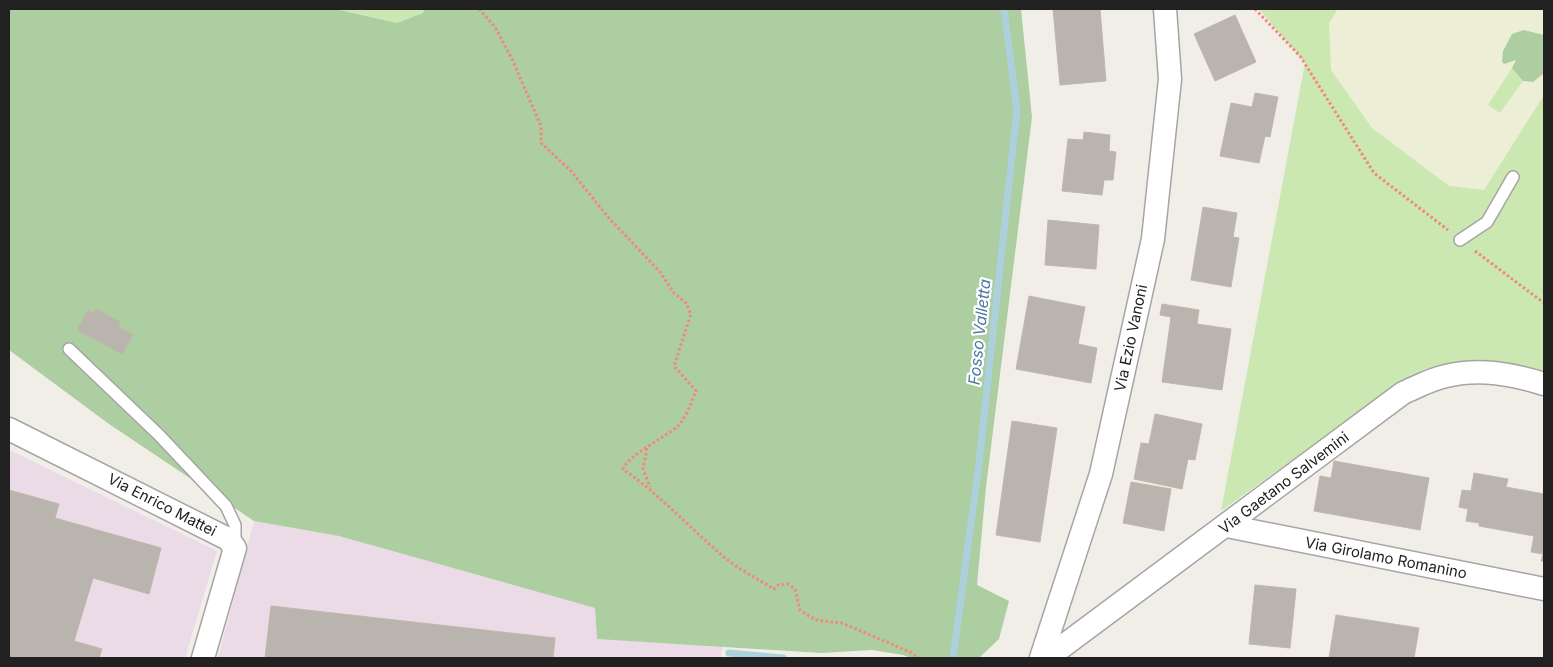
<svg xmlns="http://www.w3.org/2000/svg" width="1553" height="667" font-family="Inter,sans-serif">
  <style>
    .industrial { fill: #eadbe6 }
    .farmland { fill: #eceed5 }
    .grass { fill: #cbe7b2 }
    .forest { fill: #accea0 }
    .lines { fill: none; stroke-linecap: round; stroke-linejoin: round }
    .stream { stroke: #acd0dc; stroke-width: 7 }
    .building { fill: #bab4ae; stroke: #c2b6ab }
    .lane-casing { stroke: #a5a5a5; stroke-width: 14 }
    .street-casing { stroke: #a5a5a5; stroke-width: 25 }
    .path { stroke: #f38778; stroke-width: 3; stroke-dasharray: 2.5 2.5; stroke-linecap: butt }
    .lane { stroke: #fff; stroke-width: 11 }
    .street { stroke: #fff; stroke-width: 22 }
    .labels { text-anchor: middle; stroke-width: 4.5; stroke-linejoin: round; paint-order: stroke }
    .street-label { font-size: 15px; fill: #212121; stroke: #fff }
    .water-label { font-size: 16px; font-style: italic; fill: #4f78a5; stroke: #fff }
  </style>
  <rect width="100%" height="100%" fill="#f1eee8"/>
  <!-- industrial -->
  <path class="industrial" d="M 9,450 L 217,551 L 185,658 L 9,658 Z
    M 254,521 L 339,536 L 595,608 L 597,639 L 722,646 L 721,658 L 218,658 Z"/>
  <!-- farmland -->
  <path class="farmland" d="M 1338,9 L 1544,9 L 1544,35 L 1524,30 L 1516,60 L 1489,105 L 1501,113 L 1523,81 L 1533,82 L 1544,73 L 1544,95 L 1484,190 L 1449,186 L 1372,128 L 1331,70 L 1329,23 Z"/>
  <!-- grass -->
  <path class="grass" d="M 335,9 L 424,9 L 423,13 L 397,23 Z
    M 1259,9 L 1338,9 L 1329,23 L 1331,70 L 1372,128 L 1449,186 L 1484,190 L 1544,95 L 1544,375 L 1509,366 L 1460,361 L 1425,369 L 1394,387 L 1221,511 L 1305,63 Z
    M 1512,68 L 1523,81 L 1500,113 L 1488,105 Z"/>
  <!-- forest -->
  <path class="forest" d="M 9,9 L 335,9 L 397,23 L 423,13 L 424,9 L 1021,9 L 1032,117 L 986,487 L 977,585 L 1009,601 L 999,639 L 979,658 L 911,658 L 903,655 L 872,650 L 821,653 L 597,639 L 595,608 L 339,536 L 254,521 L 109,424 L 9,350 Z
    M 1524,30 L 1544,35 L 1544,73 L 1533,82 L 1523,81 L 1512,68 L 1516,60 L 1504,64 L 1502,62 L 1503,51 L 1512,34 Z"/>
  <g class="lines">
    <!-- stream -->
    <path class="stream" d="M 729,653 L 783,658
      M 953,658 L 979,463 L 1017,109 L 1004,9"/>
  </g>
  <!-- building -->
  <path class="building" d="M 1053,9 L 1100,9 L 1106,81 L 1060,85 Z
    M 1235,15 L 1256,62 L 1215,81 L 1194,34 Z
    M 1255,93 L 1278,97 L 1270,137 L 1265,136 L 1259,163 L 1220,156 L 1231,103 L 1252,107 Z
    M 1084,132 L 1110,135 L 1109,151 L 1116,152 L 1113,180 L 1104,180 L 1102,195 L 1062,191 L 1068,139 L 1083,140 Z
    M 1203,207 L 1237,213 L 1233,237 L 1239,238 L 1231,287 L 1191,280 Z
    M 1048,220 L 1099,225 L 1096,269 L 1045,265 Z
    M 1029,296 L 1085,307 L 1078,344 L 1097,348 L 1091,383 L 1016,369 Z
    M 1162,304 L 1199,310 L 1197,324 L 1231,329 L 1222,390 L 1162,382 L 1171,317 L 1160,315 Z
    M 96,309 L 120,322 L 118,327 L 133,335 L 122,354 L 77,330 L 88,310 L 94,313 Z
    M 1155,414 L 1202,424 L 1195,460 L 1188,459 L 1182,489 L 1134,479 L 1141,443 L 1149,444 Z
    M 1012,421 L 1057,428 L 1040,542 L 996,535 Z
    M 1334,461 L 1429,478 L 1420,530 L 1314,511 L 1320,476 L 1331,478 Z
    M 1474,473 L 1508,479 L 1506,487 L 1544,494 L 1544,561 L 1541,561 L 1543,554 L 1531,552 L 1534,536 L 1479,526 L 1479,523 L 1466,521 L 1468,509 L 1459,507 L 1462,490 L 1471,491 Z
    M 1131,482 L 1171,489 L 1164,531 L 1123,523 Z
    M 9,490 L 59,504 L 55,518 L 161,548 L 149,594 L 93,578 L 74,641 L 102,649 L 99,658 L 9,658 Z
    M 1255,585 L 1296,589 L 1290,648 L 1249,644 Z
    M 271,606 L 555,638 L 553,658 L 265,658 Z
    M 1336,615 L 1419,628 L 1414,658 L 1329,658 Z"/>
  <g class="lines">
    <!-- lane casing -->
    <g class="lane-casing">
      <path id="lane" d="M 1460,240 L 1487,222 L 1513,177
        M 69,349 L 159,435 L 226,506 L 235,525 L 235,545"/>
    </g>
    <!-- street casing -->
    <g class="street-casing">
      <path id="street" d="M 9,429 L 228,539 L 235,548 L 203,658
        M 1227,526 L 1544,589
        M 1041,658 L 1101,474 L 1153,239 L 1170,79 L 1165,9
        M 1047,658 L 1403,393 C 1417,387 1431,379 1446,376 C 1480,368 1512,374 1544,384"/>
    </g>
    <!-- path -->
    <path class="path" d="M 479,9 L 495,27 L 512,59 L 541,126 L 541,143 L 570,170 L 608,217 L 660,272 L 674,293 L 686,303 L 691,314 L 674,366 L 696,391 C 691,403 687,416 678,426 C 667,436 626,457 623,469 C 660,495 691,529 725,558 C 740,570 758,579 774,589 L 778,585 L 788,584 L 795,589 L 800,610 L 815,620 L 842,623 L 910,652 L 919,658
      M 1255,9 L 1300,56 L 1374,173 L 1448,230
      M 1475,251 L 1544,303
      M 647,448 L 643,469 L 650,487"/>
    <!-- lane -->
    <use href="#lane" class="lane"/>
    <!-- street -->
    <use href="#street" class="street"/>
  </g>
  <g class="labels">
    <!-- street labels -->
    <g class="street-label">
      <text transform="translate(1131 338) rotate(-78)" y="5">Via Ezio Vanoni</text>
      <text transform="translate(1284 483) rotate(-37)" y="5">Via Gaetano Salvemini</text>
      <text transform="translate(162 505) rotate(27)" y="5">Via Enrico Mattei</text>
      <text transform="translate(1386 558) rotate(11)" y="5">Via Girolamo Romanino</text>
    </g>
    <!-- water labels -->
    <g class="water-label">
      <text transform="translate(979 332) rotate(-84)" y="6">Fosso Valletta</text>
    </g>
  </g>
  <!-- border -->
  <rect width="1553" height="667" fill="none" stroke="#212121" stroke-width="20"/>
</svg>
